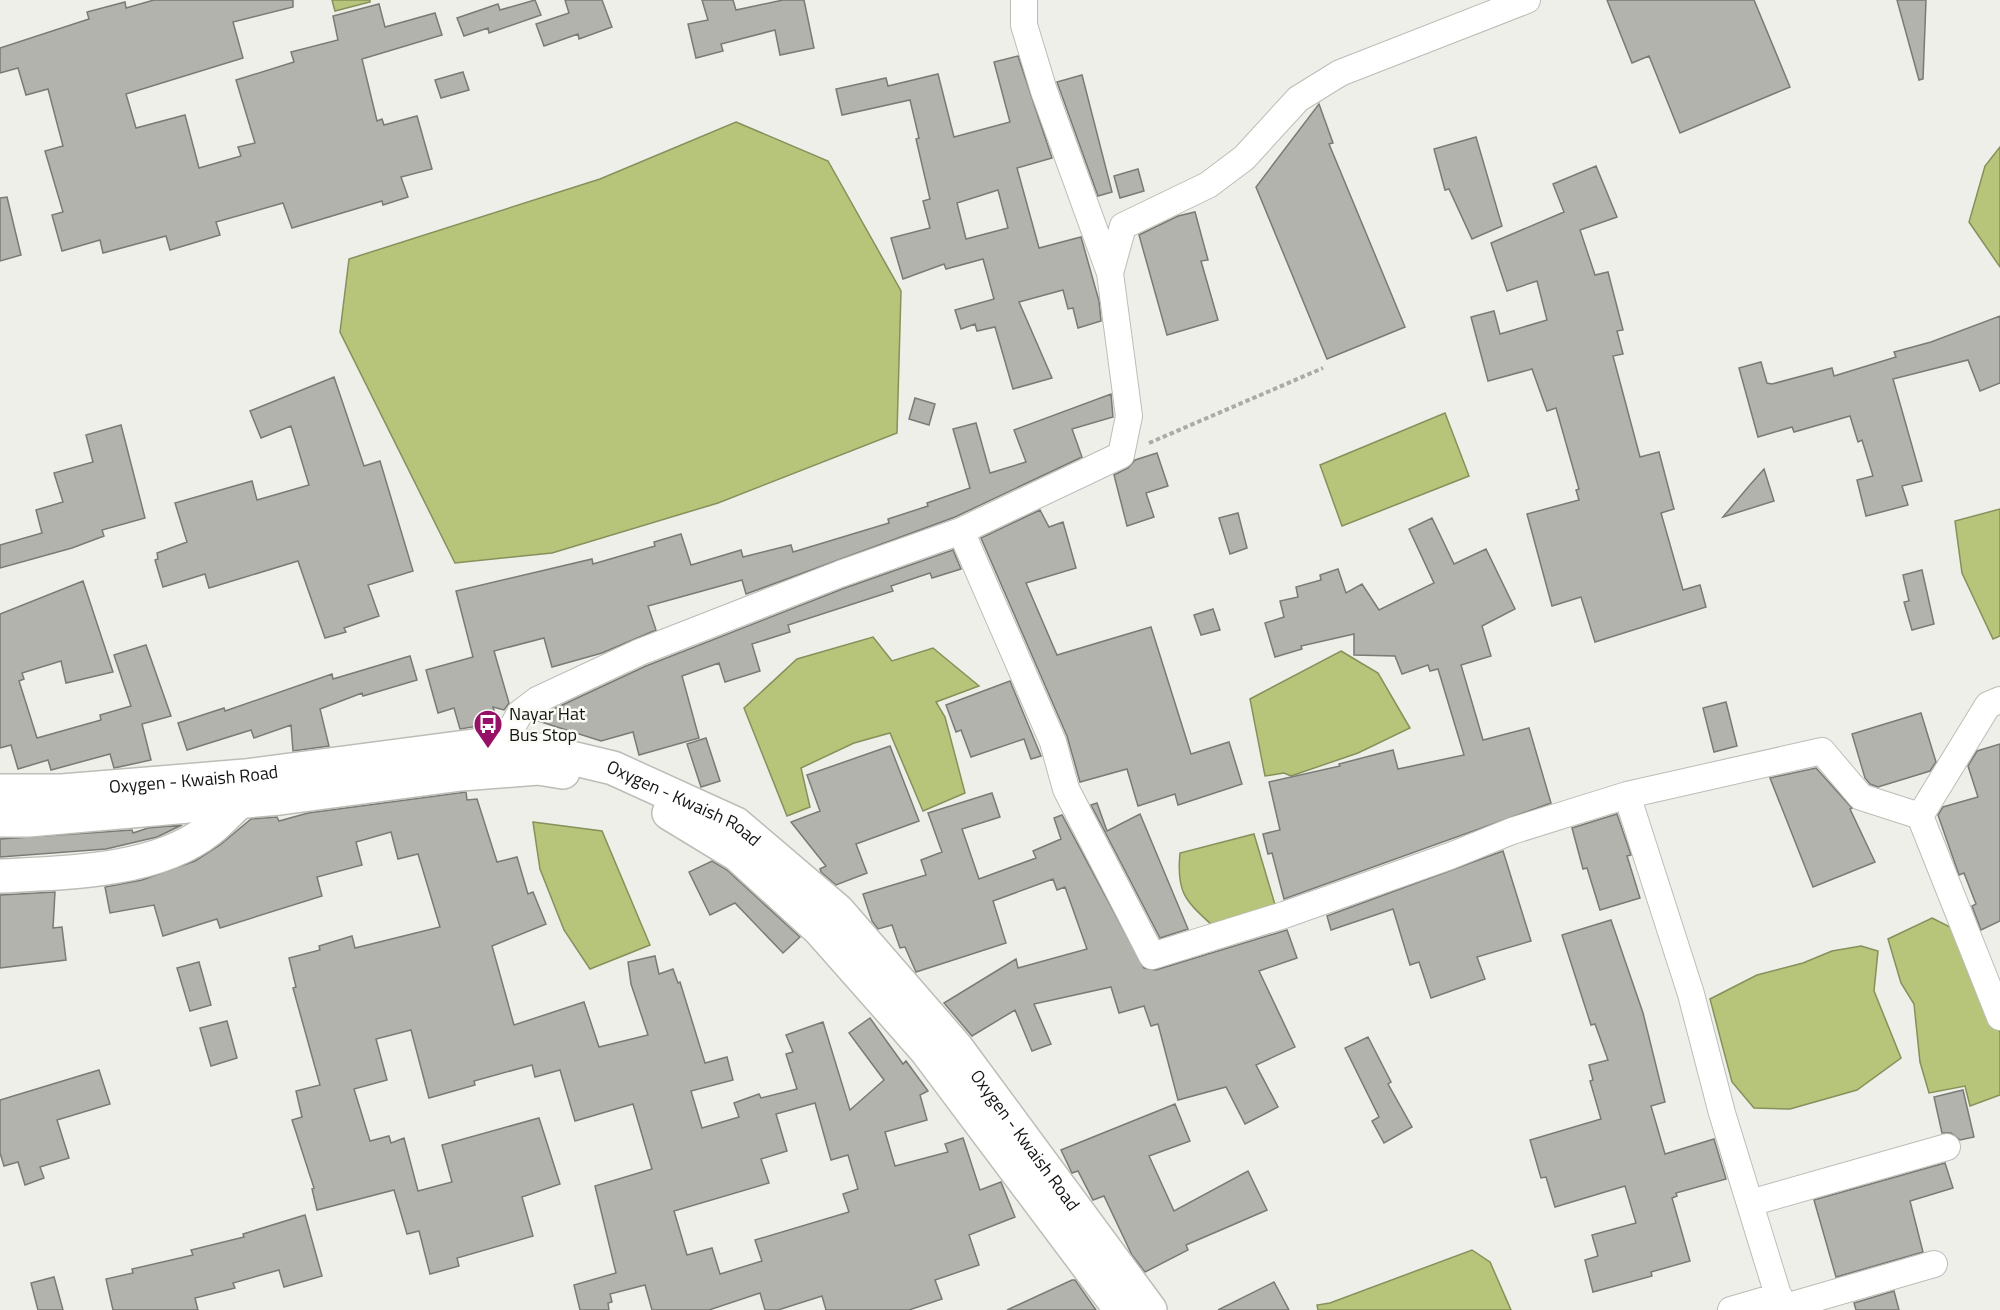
<svg xmlns="http://www.w3.org/2000/svg" width="2000" height="1310" font-family="'Titillium Web',sans-serif">
  <style>
    .water { fill: #b7c57a; stroke: #86905b; stroke-width: 1.5 }
    .building { fill: #b2b3ad; stroke: #797b75; stroke-width: 1.5; fill-rule: evenodd }
    .lines { fill: none; stroke-linecap: round; stroke-linejoin: round }
    .street-casing { stroke: #bcbdb7; stroke-width: 28 }
    .secondary-casing { stroke: #bcbdb7; stroke-width: 36 }
    .path { stroke: #aaaba6; stroke-width: 4; stroke-dasharray: 4.5 3; stroke-linecap: butt }
    .street { stroke: #fff; stroke-width: 26 }
    .secondary { stroke: #fff; stroke-width: 33 }
    .labels { text-anchor: middle; stroke-width: 5; stroke-linejoin: round; paint-order: stroke }
    .poi-label { font-size: 18px; fill: #151513; stroke: #fbfcf6; text-anchor: start }
    .street-label { font-size: 18px; fill: #151513; stroke: #fbfcf6 }
  </style>
  <rect width="100%" height="100%" fill="#edefe8"/>
  <!-- water -->
  <path class="water" d="M 332,0 L 370,0 L 370,2 L 335,11 Z
    M 736,122 L 828,161 L 901,291 L 897,433 L 718,503 L 552,553 L 455,563 L 340,332 L 349,259 L 600,179 Z
    M 2000,147 L 2000,267 L 1969,222 L 1985,166 Z
    M 1445,413 L 1469,476 L 1342,526 L 1320,465 Z
    M 2000,509 L 2000,636 L 1993,639 L 1962,573 L 1955,521 Z
    M 873,637 L 892,661 L 933,648 L 979,686 L 936,702 L 945,717 L 965,793 L 923,811 L 890,733 L 854,743 L 801,768 L 810,807 L 787,816 L 744,708 L 797,659 Z
    M 1341,651 L 1378,673 L 1410,728 L 1358,753 L 1291,776 L 1284,773 L 1265,776 L 1250,699 Z
    M 533,822 L 602,831 L 650,945 L 590,969 L 564,930 L 540,869 Z
    M 1254,834 L 1276,908 L 1214,927 C 1186,901 1176,894 1180,853 Z
    M 1932,918 L 1956,930 L 1982,997 L 2000,1032 L 2000,1095 L 1970,1106 L 1965,1086 L 1929,1093 L 1920,1062 L 1914,1004 L 1901,983 L 1888,939 Z
    M 1861,946 L 1878,951 L 1874,991 L 1901,1058 L 1857,1090 L 1790,1109 L 1754,1108 L 1732,1082 L 1710,999 L 1757,975 L 1803,963 L 1832,951 Z
    M 1472,1250 L 1490,1262 L 1511,1310 L 1318,1310 L 1317,1305 L 1330,1303 Z"/>
  <!-- building -->
  <path class="building" d="M 154,0 L 293,0 L 293,7 L 233,22 L 243,58 L 126,94 L 136,128 L 185,115 L 199,168 L 241,156 L 238,147 L 255,143 L 236,80 L 294,62 L 291,52 L 338,40 L 333,16 L 379,4 L 385,27 L 435,13 L 442,35 L 362,59 L 377,121 L 382,119 L 384,125 L 417,116 L 432,169 L 401,177 L 408,197 L 383,205 L 382,201 L 292,228 L 283,203 L 216,222 L 220,235 L 170,250 L 166,236 L 103,253 L 100,240 L 62,251 L 52,215 L 63,212 L 45,151 L 63,146 L 48,89 L 26,95 L 18,68 L 0,73 L 0,48 L 89,19 L 87,12 L 125,2 L 126,8 Z
    M 535,0 L 541,15 L 489,33 L 488,28 L 464,36 L 457,18 L 498,4 L 500,10 Z
    M 565,0 L 602,0 L 612,27 L 579,39 L 578,34 L 544,46 L 536,24 L 569,13 Z
    M 702,0 L 733,0 L 736,10 L 783,0 L 804,0 L 814,48 L 780,55 L 775,30 L 721,44 L 723,51 L 696,58 L 688,24 L 708,20 Z
    M 1607,0 L 1754,0 L 1790,87 L 1680,133 L 1649,56 L 1632,63 Z
    M 1897,0 L 1926,0 L 1923,79 L 1919,80 Z
    M 1018,56 L 1052,158 L 1017,168 L 1039,248 L 1081,237 L 1099,301 L 1101,321 L 1078,328 L 1073,308 L 1068,309 L 1063,290 L 1019,302 L 1052,378 L 1013,389 L 995,327 L 977,331 L 975,324 L 961,329 L 955,310 L 994,299 L 983,259 L 946,269 L 944,264 L 903,279 L 891,238 L 930,228 L 923,201 L 930,199 L 916,139 L 919,138 L 910,100 L 842,115 L 836,89 L 886,78 L 888,86 L 938,74 L 954,137 L 1010,122 L 994,62 ZM 998,190 L 1008,228 L 966,239 L 957,203 Z
    M 463,72 L 469,90 L 441,98 L 435,80 Z
    M 1082,75 L 1112,192 L 1098,196 L 1057,82 Z
    M 1319,104 L 1333,143 L 1329,144 L 1405,327 L 1327,359 L 1256,187 Z
    M 1476,137 L 1502,226 L 1472,239 L 1449,189 L 1445,190 L 1434,149 Z
    M 1596,166 L 1617,217 L 1580,230 L 1595,275 L 1608,272 L 1623,330 L 1617,331 L 1623,354 L 1613,356 L 1640,457 L 1659,452 L 1674,509 L 1661,513 L 1683,590 L 1700,585 L 1706,607 L 1595,642 L 1581,597 L 1552,606 L 1527,514 L 1579,500 L 1576,490 L 1579,489 L 1556,408 L 1547,411 L 1532,369 L 1488,381 L 1471,317 L 1494,311 L 1500,334 L 1547,320 L 1537,281 L 1507,291 L 1491,243 L 1564,212 L 1553,184 Z
    M 1138,169 L 1144,191 L 1120,198 L 1114,176 Z
    M 7,197 L 21,255 L 0,261 L 0,198 Z
    M 1195,212 L 1208,260 L 1201,261 L 1218,320 L 1167,335 L 1139,235 L 1178,216 Z
    M 2000,316 L 2000,383 L 1980,391 L 1968,360 L 1893,379 L 1922,481 L 1902,486 L 1908,505 L 1866,516 L 1857,480 L 1873,476 L 1862,440 L 1858,442 L 1850,416 L 1794,432 L 1792,427 L 1758,437 L 1739,368 L 1761,362 L 1767,383 L 1772,384 L 1832,368 L 1834,376 L 1896,357 L 1894,352 L 1931,342 Z
    M 334,377 L 364,466 L 380,461 L 413,571 L 368,585 L 379,616 L 344,628 L 346,632 L 325,638 L 298,561 L 209,588 L 205,574 L 163,587 L 155,560 L 158,559 L 157,553 L 187,542 L 175,503 L 252,481 L 257,500 L 309,485 L 291,426 L 261,438 L 250,411 Z
    M 1111,394 L 1113,417 L 1072,429 L 1082,457 L 955,517 L 746,594 L 742,580 L 648,606 L 656,630 L 602,653 L 552,667 L 544,638 L 494,651 L 509,703 L 504,710 L 493,707 L 498,723 L 460,729 L 454,708 L 438,713 L 426,670 L 473,657 L 456,591 L 592,559 L 593,564 L 655,546 L 654,542 L 681,534 L 691,565 L 741,550 L 743,557 L 791,545 L 793,552 L 889,523 L 888,519 L 928,506 L 927,503 L 970,488 L 953,429 L 976,423 L 990,473 L 1026,462 L 1014,430 Z
    M 915,398 L 935,404 L 929,425 L 909,419 Z
    M 121,425 L 145,518 L 102,530 L 104,536 L 72,548 L 0,568 L 0,545 L 42,533 L 36,510 L 63,502 L 54,473 L 93,462 L 86,435 Z
    M 1157,453 L 1168,486 L 1146,493 L 1154,517 L 1127,526 L 1114,475 L 1128,468 L 1135,460 Z
    M 1764,469 L 1774,501 L 1723,517 L 1749,486 Z
    M 1040,510 L 1049,527 L 1063,522 L 1076,568 L 1026,583 L 1057,655 L 1151,627 L 1191,754 L 1229,742 L 1242,784 L 1178,805 L 1175,794 L 1138,806 L 1127,769 L 1080,782 L 1067,736 L 981,538 Z
    M 1238,513 L 1247,548 L 1230,554 L 1219,518 Z
    M 1432,518 L 1454,564 L 1486,549 L 1515,609 L 1482,626 L 1491,656 L 1461,665 L 1483,740 L 1529,728 L 1551,803 L 1284,899 L 1272,853 L 1268,854 L 1263,834 L 1280,830 L 1269,782 L 1340,766 L 1339,764 L 1393,750 L 1398,769 L 1464,755 L 1438,669 L 1430,671 L 1428,665 L 1402,674 L 1395,656 L 1354,655 L 1354,634 L 1301,646 L 1302,649 L 1275,657 L 1265,623 L 1284,617 L 1280,601 L 1298,597 L 1296,587 L 1321,580 L 1320,575 L 1338,569 L 1346,593 L 1362,584 L 1379,610 L 1434,583 L 1409,529 Z
    M 953,550 L 961,569 L 932,578 L 930,573 L 891,586 L 893,591 L 788,625 L 790,632 L 752,644 L 760,671 L 725,682 L 719,663 L 682,676 L 699,738 L 639,755 L 633,732 L 601,741 L 535,720 L 545,713 L 646,666 L 845,588 Z
    M 1922,570 L 1934,624 L 1912,630 L 1904,602 L 1909,601 L 1903,575 Z
    M 83,581 L 113,672 L 66,683 L 61,661 L 22,673 L 24,679 L 19,681 L 37,738 L 101,720 L 100,715 L 131,706 L 114,655 L 146,645 L 171,716 L 142,724 L 151,760 L 114,768 L 110,754 L 51,770 L 48,760 L 18,769 L 11,745 L 0,748 L 0,614 Z
    M 1213,609 L 1220,630 L 1201,635 L 1194,615 Z
    M 410,656 L 417,680 L 363,696 L 362,693 L 320,709 L 329,746 L 293,751 L 291,725 L 254,738 L 251,730 L 187,750 L 178,723 L 224,708 L 225,711 L 332,674 L 333,679 Z
    M 1010,681 L 1041,756 L 1031,759 L 1024,739 L 971,757 L 961,730 L 956,732 L 946,705 Z
    M 1726,702 L 1737,746 L 1714,752 L 1703,708 Z
    M 1921,713 L 1936,762 L 1930,771 L 1878,787 L 1870,784 L 1865,778 L 1852,734 Z
    M 706,738 L 720,781 L 701,787 L 687,744 Z
    M 2000,744 L 2000,921 L 1981,930 L 1972,906 L 1976,904 L 1964,873 L 1959,875 L 1938,815 L 1943,807 L 1978,797 L 1968,766 L 1977,751 Z
    M 890,746 L 919,821 L 856,844 L 867,873 L 836,885 L 821,872 L 820,869 L 826,866 L 791,822 L 820,811 L 807,775 Z
    M 1816,768 L 1852,808 L 1850,809 L 1875,862 L 1813,887 L 1770,778 Z
    M 466,792 L 467,800 L 477,799 L 497,862 L 517,857 L 528,894 L 533,892 L 546,924 L 492,946 L 514,1025 L 584,1002 L 599,1047 L 648,1035 L 631,984 L 628,962 L 655,956 L 659,974 L 673,969 L 678,983 L 680,982 L 705,1063 L 727,1057 L 733,1080 L 691,1091 L 702,1128 L 739,1117 L 734,1103 L 759,1094 L 761,1098 L 797,1089 L 786,1054 L 793,1052 L 786,1035 L 823,1022 L 850,1110 L 884,1080 L 849,1033 L 870,1018 L 903,1064 L 906,1061 L 928,1091 L 920,1095 L 927,1120 L 885,1132 L 895,1166 L 948,1152 L 945,1144 L 963,1138 L 980,1190 L 1001,1182 L 1015,1217 L 969,1235 L 979,1265 L 935,1280 L 942,1299 L 909,1310 L 826,1310 L 822,1296 L 778,1310 L 765,1310 L 760,1293 L 709,1310 L 652,1310 L 645,1285 L 610,1294 L 612,1302 L 608,1303 L 609,1310 L 580,1310 L 574,1285 L 616,1273 L 595,1186 L 652,1169 L 633,1104 L 575,1121 L 560,1070 L 535,1077 L 532,1065 L 474,1081 L 475,1085 L 429,1098 L 411,1030 L 376,1039 L 387,1080 L 354,1089 L 370,1141 L 389,1136 L 391,1143 L 404,1138 L 418,1191 L 452,1182 L 442,1145 L 539,1118 L 560,1184 L 522,1197 L 533,1236 L 457,1258 L 459,1266 L 430,1274 L 419,1231 L 407,1234 L 394,1190 L 317,1210 L 312,1189 L 314,1188 L 292,1120 L 302,1117 L 296,1091 L 320,1085 L 293,988 L 296,987 L 289,958 L 320,950 L 319,946 L 352,936 L 355,948 L 440,927 L 418,854 L 398,859 L 391,832 L 356,842 L 362,865 L 317,877 L 322,896 L 220,928 L 217,919 L 163,936 L 154,905 L 110,913 L 105,887 L 142,880 L 195,861 L 220,845 L 251,819 L 277,817 L 279,821 L 308,813 ZM 815,1103 L 831,1160 L 848,1155 L 858,1189 L 843,1194 L 849,1212 L 755,1240 L 762,1261 L 720,1274 L 712,1248 L 687,1255 L 674,1211 L 769,1183 L 761,1159 L 787,1151 L 776,1114 Z
    M 992,793 L 1000,817 L 962,829 L 979,879 L 1036,858 L 1033,851 L 1061,839 L 1054,818 L 1062,815 L 1144,968 L 1156,970 L 1287,930 L 1297,958 L 1259,971 L 1295,1047 L 1256,1065 L 1278,1107 L 1245,1124 L 1226,1087 L 1178,1100 L 1158,1024 L 1151,1026 L 1144,1006 L 1119,1013 L 1111,987 L 1034,1004 L 1051,1044 L 1032,1051 L 1015,1010 L 972,1036 L 944,1003 L 1016,959 L 1018,968 L 1087,949 L 1065,887 L 1057,890 L 1053,879 L 993,901 L 1006,943 L 916,972 L 905,947 L 900,948 L 892,925 L 878,929 L 872,921 L 863,894 L 926,875 L 921,860 L 942,852 L 928,813 Z
    M 1097,803 L 1107,831 L 1140,814 L 1188,929 L 1160,938 L 1091,805 Z
    M 1617,814 L 1631,855 L 1627,856 L 1640,898 L 1600,910 L 1587,868 L 1583,869 L 1572,828 Z
    M 182,825 L 157,837 L 106,849 L 0,857 L 0,839 L 132,830 L 133,833 L 148,828 Z
    M 1503,851 L 1531,941 L 1477,957 L 1485,979 L 1431,998 L 1419,962 L 1410,965 L 1393,909 L 1331,930 L 1327,916 Z
    M 712,861 L 727,870 L 800,937 L 783,953 L 735,903 L 710,915 L 689,872 Z
    M 55,892 L 53,928 L 62,927 L 66,960 L 0,968 L 0,895 Z
    M 1611,920 L 1643,1013 L 1665,1102 L 1651,1106 L 1665,1154 L 1714,1139 L 1726,1179 L 1676,1193 L 1677,1196 L 1672,1198 L 1690,1261 L 1651,1272 L 1652,1276 L 1593,1292 L 1585,1260 L 1598,1256 L 1592,1235 L 1636,1223 L 1625,1186 L 1555,1207 L 1546,1177 L 1541,1178 L 1530,1140 L 1601,1119 L 1590,1081 L 1593,1080 L 1589,1065 L 1608,1060 L 1595,1024 L 1591,1025 L 1562,935 Z
    M 199,962 L 211,1005 L 190,1011 L 177,968 Z
    M 227,1021 L 237,1058 L 211,1066 L 200,1028 Z
    M 1368,1037 L 1391,1082 L 1388,1084 L 1412,1127 L 1384,1143 L 1372,1121 L 1379,1117 L 1345,1048 Z
    M 99,1070 L 110,1104 L 57,1120 L 69,1158 L 40,1167 L 44,1178 L 25,1185 L 18,1162 L 4,1166 L 0,1153 L 0,1100 Z
    M 1963,1090 L 1974,1137 L 1960,1140 L 1951,1133 L 1942,1133 L 1934,1097 Z
    M 1175,1104 L 1190,1141 L 1149,1156 L 1174,1211 L 1248,1171 L 1267,1210 L 1186,1245 L 1188,1250 L 1145,1272 L 1132,1255 L 1104,1196 L 1093,1200 L 1078,1171 L 1072,1173 L 1061,1150 Z
    M 1945,1163 L 1953,1188 L 1910,1201 L 1923,1252 L 1836,1277 L 1814,1200 Z
    M 305,1215 L 322,1276 L 284,1287 L 279,1270 L 233,1283 L 235,1288 L 195,1298 L 198,1310 L 113,1310 L 106,1279 L 133,1273 L 132,1269 L 193,1255 L 191,1250 L 244,1237 L 243,1234 Z
    M 54,1277 L 63,1310 L 38,1310 L 31,1283 Z
    M 1072,1280 L 1075,1280 L 1096,1310 L 1007,1310 Z
    M 1274,1282 L 1289,1310 L 1218,1310 Z
    M 1894,1291 L 1899,1310 L 1856,1310 L 1854,1303 Z"/>
  <g class="lines">
    <!-- street casing -->
    <g class="street-casing">
      <path id="street" d="M 1110,273 L 1123,226 L 1208,185 L 1244,158 L 1298,99 L 1340,73 L 1527,0
        M 961,531 L 1053,742 L 1066,789 L 1152,956 L 1284,915 L 1450,856 L 1512,831 L 1627,795 L 1822,751 L 1861,797 L 1920,816 L 2000,1017
        M 504,742 L 520,713 L 537,700 L 640,652 L 840,574 L 961,531 L 1121,455 L 1129,416 L 1110,273 L 1044,91 L 1024,25 L 1024,0
        M 1627,795 L 1691,994 L 1722,1113 L 1782,1308 L 1934,1264
        M 1920,816 L 1988,705 L 2000,700
        M 1750,1203 L 1947,1147
        M 1731,1310 L 1779,1296"/>
    </g>
    <!-- secondary casing -->
    <g class="secondary-casing">
      <g id="secondary">
        <path id="s1" d="M 0,791 L 62,791 L 245,776 L 504,742 L 613,768 L 736,824 L 838,911 L 956,1047 L 1150,1310"/>
        <path d="M 669,813 L 738,855 L 820,930 L 926,1050 L 1121,1310"/>
        <path d="M 0,820 L 28,820 L 280,798 L 461,774 L 538,768 L 563,772"/>
        <path d="M 0,876 C 65,873 156,872 209,830 C 220,822 229,811 239,802 L 241,795"/>
      </g>
    </g>
    <!-- path -->
    <path class="path" d="M 1149,443 L 1323,368"/>
    <!-- street -->
    <use href="#street" class="street"/>
    <!-- secondary -->
    <use href="#secondary" class="secondary"/>
  </g>
  <!-- icons -->
  <defs>
    <g id="bus-pin" transform="scale(1.5)"><path d="M0 17L-7.5 6A9.5 9.5 0 1 1 7.5 6Z" fill="#961269" stroke="#fbfcf6"/><path d="M-5-6H5V4H4V6H2V4H-2V6H-4V4H-5ZM-3.5-4V0h7V-4ZM-3.5 1.2v1.5H-2V1.2ZM2 1.2v1.5H3.5V1.2Z" fill="#fff"/></g>
  </defs>
  <g fill-rule="evenodd">
    <use href="#bus-pin" x="488" y="724"/>
  </g>
  <g class="labels">
    <!-- poi labels -->
    <g class="poi-label">
      <text x="509" y="720">Nayar Hat<tspan x="509" dy="21">Bus Stop</tspan></text>
    </g>
    <!-- street labels -->
    <g class="street-label">
      <text dy="6" stroke="none"><textPath href="#s1" startOffset="194">Oxygen - Kwaish Road</textPath></text>
      <text dy="6" stroke="none"><textPath href="#s1" startOffset="698">Oxygen - Kwaish Road</textPath></text>
      <text dy="6" stroke="none"><textPath href="#s1" startOffset="1184">Oxygen - Kwaish Road</textPath></text>
    </g>
  </g>
</svg>
